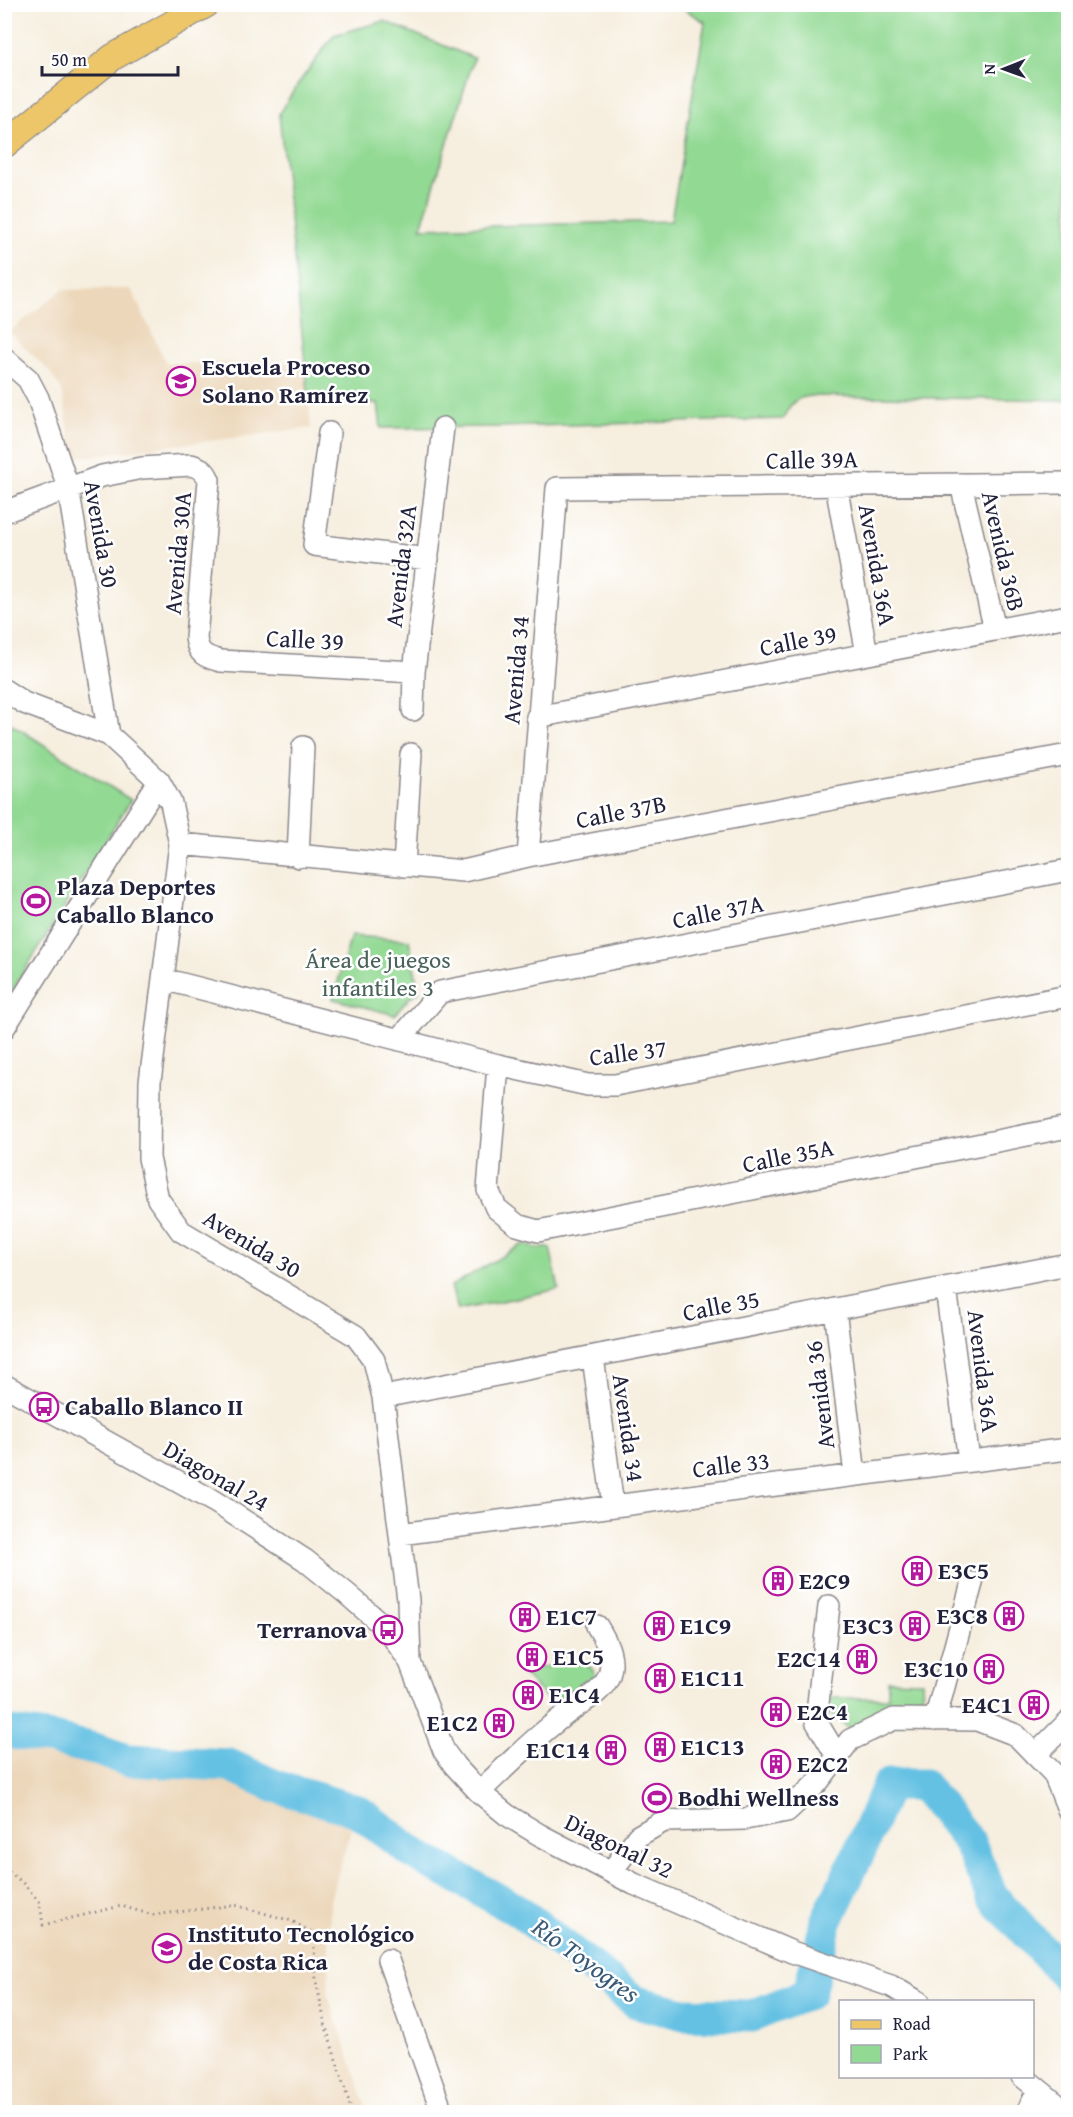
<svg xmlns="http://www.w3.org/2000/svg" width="1073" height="2117" font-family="'Gentium Book Plus',serif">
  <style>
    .built { fill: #ecd7ba }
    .green { fill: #92d993; stroke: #5a7e67; stroke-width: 1.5 }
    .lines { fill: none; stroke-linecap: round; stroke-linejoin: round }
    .river { stroke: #65c1e3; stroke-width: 33 }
    .minor-casing { stroke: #8c888c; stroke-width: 24 }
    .major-casing { stroke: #8c888c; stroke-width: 28 }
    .path { stroke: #8c888c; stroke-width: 3; stroke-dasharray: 1.5 4.5; stroke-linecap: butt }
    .minor { stroke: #fff; stroke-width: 21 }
    .major { stroke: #ecc669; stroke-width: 26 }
    .labels { text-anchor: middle; stroke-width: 5; stroke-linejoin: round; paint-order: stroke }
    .poi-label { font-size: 24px; font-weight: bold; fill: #22223b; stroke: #fff; text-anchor: start }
    .street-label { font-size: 24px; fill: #22223b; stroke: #fff }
    .park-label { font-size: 24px; fill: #49625a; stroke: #fff }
    .water-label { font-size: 26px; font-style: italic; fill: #395a76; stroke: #fff }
  </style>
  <rect width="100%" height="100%" fill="#fff"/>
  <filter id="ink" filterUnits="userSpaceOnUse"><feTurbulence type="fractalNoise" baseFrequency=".0167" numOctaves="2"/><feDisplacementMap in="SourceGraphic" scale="12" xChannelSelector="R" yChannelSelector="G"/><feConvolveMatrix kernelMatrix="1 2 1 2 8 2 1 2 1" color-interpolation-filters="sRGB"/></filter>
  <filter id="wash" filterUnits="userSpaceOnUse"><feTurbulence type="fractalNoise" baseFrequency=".008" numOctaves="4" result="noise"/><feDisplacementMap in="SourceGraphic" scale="24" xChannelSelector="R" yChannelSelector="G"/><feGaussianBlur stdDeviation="1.35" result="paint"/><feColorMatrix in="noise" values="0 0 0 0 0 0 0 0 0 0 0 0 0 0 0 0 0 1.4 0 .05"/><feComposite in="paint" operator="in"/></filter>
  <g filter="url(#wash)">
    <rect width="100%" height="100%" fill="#f6eede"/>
    <!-- built -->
    <path class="built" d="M 131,289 L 166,363 L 306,363 L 311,428 L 74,458 L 62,391 L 49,371 L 9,332 L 62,290 Z
      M 5,1732 L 128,1761 L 229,1765 L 277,1787 L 357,1809 L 330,1900 L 328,1995 L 368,2112 L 5,2112 Z"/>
    <!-- green -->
    <path class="green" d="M 677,5 L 1068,5 L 1068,400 L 810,396 C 794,398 790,404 783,419 L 499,427 L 381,428 L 378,403 L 309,401 L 279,114 L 298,84 L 334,35 L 384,21 L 474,58 L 421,228 L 671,221 L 705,22 Z
      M 5,720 L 131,800 L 5,1002 Z
      M 351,936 L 409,940 L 419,992 L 410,997 L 395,1015 L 333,999 Z
      M 523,1244 L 535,1248 L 550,1248 L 559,1289 L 458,1310 L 451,1286 Z
      M 582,1662 C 594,1668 596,1672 593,1685 L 557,1709 L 519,1670 Z
      M 888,1680 L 922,1681 C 922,1685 923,1691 922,1695 C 917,1716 867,1725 848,1728 L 832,1716 L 830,1698 L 888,1698 Z"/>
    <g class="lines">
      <!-- river -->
      <path class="river" d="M 4,1732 L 53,1739 L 98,1750 L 127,1760 L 229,1765 L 278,1787 L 358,1811 L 416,1855 L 519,1911 L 636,2002 L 684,2014 L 752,2016 L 809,1993 L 826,1922 L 860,1850 L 888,1785 L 923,1785 L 969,1842 L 992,1896 L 1068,1978"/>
    </g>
  </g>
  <g filter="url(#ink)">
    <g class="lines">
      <!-- minor casing -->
      <g class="minor-casing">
        <path id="minor" d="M 4,358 L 28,379 L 38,398 L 68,487 L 109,735
          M 329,433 L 314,545 L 428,559
          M 961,484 L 995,630
          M 836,485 L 867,654
          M 4,512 L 102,476 L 142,468 L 191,465 C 201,468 205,470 209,480 L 196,638 C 198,654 205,657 221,661 L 414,672
          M 4,690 L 24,703 L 109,735 L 159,781 L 171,803 L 180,844 L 150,1082 L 149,1158 L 158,1199 L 181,1231 L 356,1336 L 374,1360 L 383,1397 L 408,1600 L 410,1662
          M 413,710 L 414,672 L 443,428
          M 537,717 L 1068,616
          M 180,844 L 463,871 L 528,856 L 1068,755
          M 528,856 L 557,488 L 1068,483
          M 298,857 L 303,747
          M 404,866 L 411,754
          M 163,979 L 498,1065 L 588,1085 L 615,1085 L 1068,996
          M 4,1028 L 159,781
          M 399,1040 L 440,992 L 1068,870
          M 498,1065 L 488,1190 L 496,1208 L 517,1225 L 538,1231 L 1068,1127
          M 946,1288 L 969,1461
          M 835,1309 L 855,1475
          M 593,1357 L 613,1506
          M 4,1385 L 215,1502 L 305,1560 L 347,1594 L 388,1630 L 410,1662 L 444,1751 L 455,1766 L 479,1792 L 507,1815 L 540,1835 L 634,1884 L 792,1952 L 891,1986 L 919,2002
          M 383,1397 L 1068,1264
          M 400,1534 L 744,1489 L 1068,1449
          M 829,1606 L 816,1721 L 837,1756
          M 935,1720 L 972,1583
          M 1035,1755 L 1068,1722
          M 479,1792 C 511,1762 541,1731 577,1706 C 589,1698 602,1691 608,1678 C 616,1659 607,1642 597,1626
          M 611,1872 L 638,1836 L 664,1821 L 745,1819 L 787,1811 L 818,1782 L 850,1740 L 894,1719 L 977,1720 L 1016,1735 L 1054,1774 L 1068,1809
          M 388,1960 L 442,2112
          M 1022,2076 L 1066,2112
          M 1027,2112 L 1038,2090"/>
      </g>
      <!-- major casing -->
      <g class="major-casing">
        <path id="major" d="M 4,145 L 113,57 L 207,4"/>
      </g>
      <!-- path -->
      <path class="path" d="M 4,1868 L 22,1882 L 40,1903 L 43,1925 L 121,1906 L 153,1915 L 235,1905 L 292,1921 L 313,1933 L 316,1980 L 325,2024 L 352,2112"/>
      <!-- minor -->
      <use href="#minor" class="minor"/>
      <!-- major -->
      <use href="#major" class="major"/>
    </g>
  </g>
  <!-- icons -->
  <defs>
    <g id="school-ring" transform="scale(1.5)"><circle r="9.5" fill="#fff" stroke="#b5179e" stroke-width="1.5"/><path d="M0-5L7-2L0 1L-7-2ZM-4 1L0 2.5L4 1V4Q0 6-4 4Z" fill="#b5179e"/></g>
    <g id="stadium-ring" transform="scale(1.5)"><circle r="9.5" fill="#fff" stroke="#b5179e" stroke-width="1.5"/><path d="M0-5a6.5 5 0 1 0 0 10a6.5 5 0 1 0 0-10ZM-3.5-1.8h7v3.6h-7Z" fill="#b5179e"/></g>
    <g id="bus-ring" transform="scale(1.5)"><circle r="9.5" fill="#fff" stroke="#b5179e" stroke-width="1.5"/><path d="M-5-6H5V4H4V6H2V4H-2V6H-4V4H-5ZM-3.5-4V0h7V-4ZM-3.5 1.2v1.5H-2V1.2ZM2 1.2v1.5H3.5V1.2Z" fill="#b5179e"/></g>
    <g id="building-ring" transform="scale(1.5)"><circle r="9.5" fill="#fff" stroke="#b5179e" stroke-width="1.5"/><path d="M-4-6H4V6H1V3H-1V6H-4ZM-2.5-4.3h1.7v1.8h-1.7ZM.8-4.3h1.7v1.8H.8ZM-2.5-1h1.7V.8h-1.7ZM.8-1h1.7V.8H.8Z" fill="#b5179e"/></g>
    <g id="university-ring" transform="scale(1.5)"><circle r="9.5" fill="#fff" stroke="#b5179e" stroke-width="1.5"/><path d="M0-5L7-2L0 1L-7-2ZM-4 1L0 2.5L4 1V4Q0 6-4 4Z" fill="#b5179e"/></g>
  </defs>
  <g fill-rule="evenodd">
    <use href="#school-ring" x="181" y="381"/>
    <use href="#stadium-ring" x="36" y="901"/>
    <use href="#bus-ring" x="44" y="1407"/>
    <use href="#building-ring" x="917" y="1571"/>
    <use href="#building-ring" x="778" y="1581"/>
    <use href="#building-ring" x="1009" y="1616"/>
    <use href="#building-ring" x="525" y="1617"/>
    <use href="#building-ring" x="659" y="1626"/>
    <use href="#building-ring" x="915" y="1626"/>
    <use href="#bus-ring" x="388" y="1630"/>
    <use href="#building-ring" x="532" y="1657"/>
    <use href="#building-ring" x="862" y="1659"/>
    <use href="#building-ring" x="989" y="1669"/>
    <use href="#building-ring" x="660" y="1678"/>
    <use href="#building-ring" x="528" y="1695"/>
    <use href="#building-ring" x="1034" y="1705"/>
    <use href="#building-ring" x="776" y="1712"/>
    <use href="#building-ring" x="499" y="1723"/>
    <use href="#building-ring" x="660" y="1747"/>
    <use href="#building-ring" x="611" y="1750"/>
    <use href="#building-ring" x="776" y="1764"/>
    <use href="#stadium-ring" x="657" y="1798"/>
    <use href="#university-ring" x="167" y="1948"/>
  </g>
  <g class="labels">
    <!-- poi labels -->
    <g class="poi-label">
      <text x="202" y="375">Escuela Proceso<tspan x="202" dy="28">Solano Ramírez</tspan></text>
      <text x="57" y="895">Plaza Deportes<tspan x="57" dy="28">Caballo Blanco</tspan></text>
      <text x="65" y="1415">Caballo Blanco II</text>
      <text x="938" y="1579">E3C5</text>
      <text x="799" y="1589">E2C9</text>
      <text x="988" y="1624" text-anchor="end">E3C8</text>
      <text x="546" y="1625">E1C7</text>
      <text x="680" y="1634">E1C9</text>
      <text x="894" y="1634" text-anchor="end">E3C3</text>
      <text x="367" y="1638" text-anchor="end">Terranova</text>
      <text x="553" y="1665">E1C5</text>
      <text x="841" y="1667" text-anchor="end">E2C14</text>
      <text x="968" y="1677" text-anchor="end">E3C10</text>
      <text x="681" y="1686">E1C11</text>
      <text x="549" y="1703">E1C4</text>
      <text x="1013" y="1713" text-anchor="end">E4C1</text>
      <text x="797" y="1720">E2C4</text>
      <text x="478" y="1731" text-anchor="end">E1C2</text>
      <text x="681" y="1755">E1C13</text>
      <text x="590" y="1758" text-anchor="end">E1C14</text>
      <text x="797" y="1772">E2C2</text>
      <text x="678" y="1806">Bodhi Wellness</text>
      <text x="188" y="1942">Instituto Tecnológico<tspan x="188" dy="28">de Costa Rica</tspan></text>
    </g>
    <!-- street labels -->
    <g class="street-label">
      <text transform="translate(812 460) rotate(-1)" y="8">Calle 39A</text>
      <text transform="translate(101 534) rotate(80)" y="8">Avenida 30</text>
      <text transform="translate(1003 551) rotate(77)" y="8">Avenida 36B</text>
      <text transform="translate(178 553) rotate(-85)" y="8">Avenida 30A</text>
      <text transform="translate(877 565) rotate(80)" y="8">Avenida 36A</text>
      <text transform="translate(401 566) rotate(-83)" y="8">Avenida 32A</text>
      <text transform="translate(305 640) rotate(3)" y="8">Calle 39</text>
      <text transform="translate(798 641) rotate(-11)" y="8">Calle 39</text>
      <text transform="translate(516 670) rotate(-85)" y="8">Avenida 34</text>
      <text transform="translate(621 812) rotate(-11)" y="8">Calle 37B</text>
      <text transform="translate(718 912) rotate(-11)" y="8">Calle 37A</text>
      <text transform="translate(628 1053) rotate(-7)" y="8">Calle 37</text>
      <text transform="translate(788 1156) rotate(-11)" y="8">Calle 35A</text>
      <text transform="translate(252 1244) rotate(31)" y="8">Avenida 30</text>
      <text transform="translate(721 1306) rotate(-11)" y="8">Calle 35</text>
      <text transform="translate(983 1371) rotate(83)" y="8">Avenida 36A</text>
      <text transform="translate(820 1395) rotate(-97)" y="8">Avenida 36</text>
      <text transform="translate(628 1428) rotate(82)" y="8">Avenida 34</text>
      <text transform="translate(731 1465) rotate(-7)" y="8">Calle 33</text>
      <text transform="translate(216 1476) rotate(30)" y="8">Diagonal 24</text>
      <text transform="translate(619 1846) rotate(26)" y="8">Diagonal 32</text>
    </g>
    <!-- park labels -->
    <g class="park-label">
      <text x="378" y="968">Área de juegos<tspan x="378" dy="28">infantiles 3</tspan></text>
    </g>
    <!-- water labels -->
    <g class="water-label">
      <text transform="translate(586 1960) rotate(36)" y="9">Río Toyogres</text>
    </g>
  </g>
  <!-- margin -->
  <rect width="1073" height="2117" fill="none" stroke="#fff" stroke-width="24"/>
  <!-- legend -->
  <rect x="839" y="2000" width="195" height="78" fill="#ffffff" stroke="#a7a7b1" stroke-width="1.5"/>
  <rect x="851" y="2020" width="30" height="9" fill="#ecc669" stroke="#a7a7b1" stroke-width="1.5"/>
  <text x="893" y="2030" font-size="18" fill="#22223b">Road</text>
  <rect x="851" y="2045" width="30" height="18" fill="#92d993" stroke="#a7a7b1" stroke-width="1.5"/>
  <text x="893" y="2060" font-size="18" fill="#22223b">Park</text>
  <!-- north arrow -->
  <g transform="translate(1004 69) rotate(269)" stroke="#ffffff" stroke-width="4.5" paint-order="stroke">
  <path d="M0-4.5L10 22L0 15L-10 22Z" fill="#22223b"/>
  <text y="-9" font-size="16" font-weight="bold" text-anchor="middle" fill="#22223b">N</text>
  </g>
  <!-- scale -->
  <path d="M42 66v9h136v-9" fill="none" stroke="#22223b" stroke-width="3"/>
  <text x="51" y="66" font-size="18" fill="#22223b" stroke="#ffffff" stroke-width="4.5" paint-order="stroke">50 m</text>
</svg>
